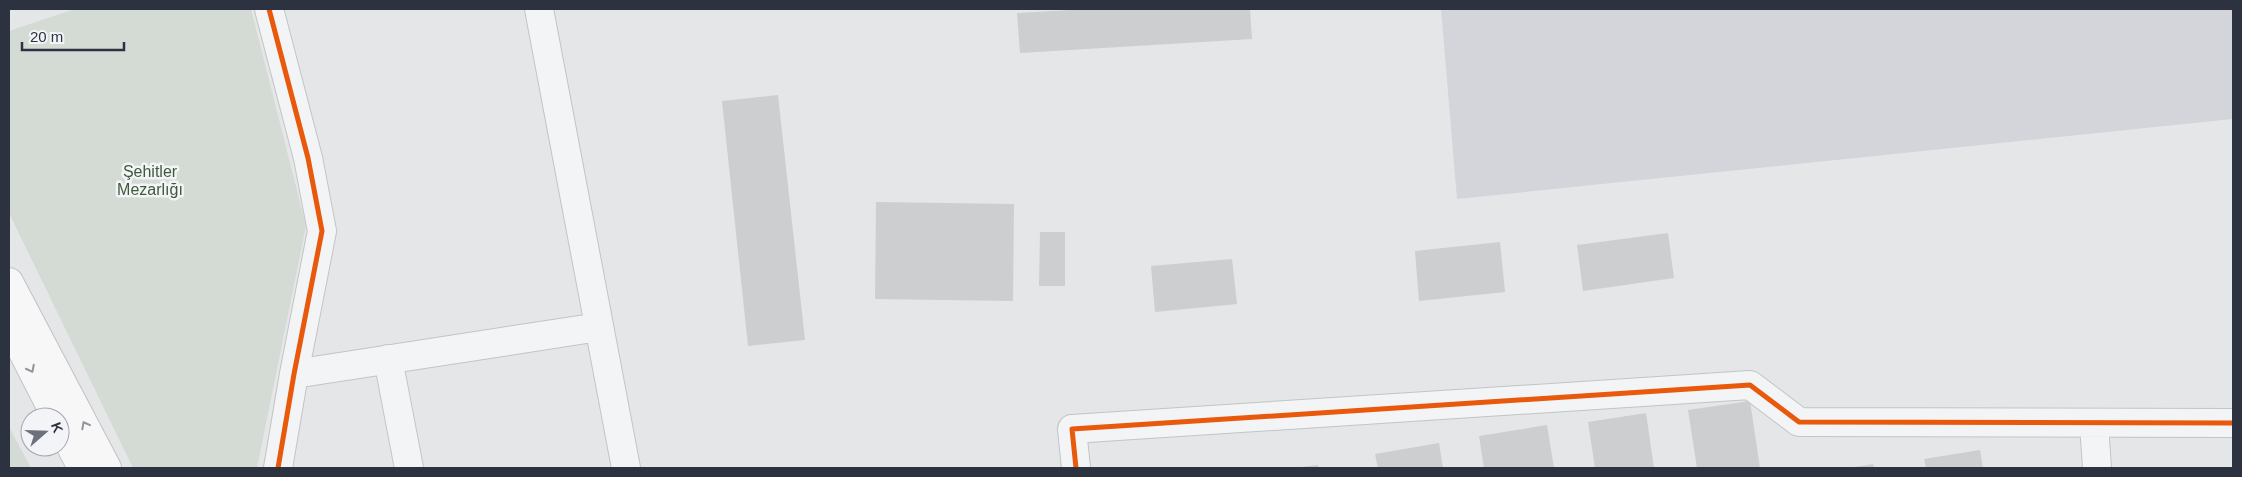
<svg xmlns="http://www.w3.org/2000/svg" width="2242" height="477" font-family="Arial,sans-serif">
  <style>
    .built { fill: #d3d5db }
    .green { fill: #d4dbd5 }
    .building { fill: #ccced0 }
    .lines { fill: none; stroke-linecap: round; stroke-linejoin: round }
    .minor-casing { stroke: #c2c4c6; stroke-width: 30 }
    .major-casing { stroke: #c1c2c5; stroke-width: 30 }
    .minor { stroke: #f3f4f5; stroke-width: 28 }
    .major { stroke: #f7f7f7; stroke-width: 28 }
    .cycleway-casing { stroke: #f2f4f7; stroke-width: 8 }
    .cycleway { stroke: #e8590c; stroke-width: 5 }
    .oneway { stroke: #92949c }
    .labels { text-anchor: middle; stroke-width: 5; stroke-linejoin: round; paint-order: stroke }
    .park-label { font-size: 16px; fill: #3e5a3b; stroke: #f2f4f7 }
  </style>
  <rect width="100%" height="100%" fill="#e4e6e8"/>
  <!-- built -->
  <path class="built" d="M 1441,9 L 2233,9 L 2233,119 L 1457,199 Z"/>
  <!-- green -->
  <path class="green" d="M 75,9 L 251,9 L 306,226 L 257,468 L 133,468 L 9,213 L 9,31 Z
    M 9,427 L 31,468 L 9,468 Z"/>
  <!-- building -->
  <path class="building" d="M 1088,9 L 1250,9 L 1252,39 L 1020,53 L 1017,13 Z
    M 778,95 L 805,340 L 748,346 L 722,101 Z
    M 876,202 L 1014,204 L 1013,301 L 875,299 Z
    M 1040,232 L 1065,232 L 1065,286 L 1039,286 Z
    M 1668,233 L 1674,278 L 1583,291 L 1577,245 Z
    M 1500,242 L 1505,292 L 1419,301 L 1415,251 Z
    M 1232,259 L 1237,304 L 1155,312 L 1151,266 Z
    M 1750,401 L 1760,468 L 1697,468 L 1688,410 Z
    M 1646,413 L 1654,468 L 1595,468 L 1588,422 Z
    M 1547,425 L 1554,468 L 1484,468 L 1479,436 Z
    M 1439,443 L 1443,468 L 1378,468 L 1375,454 Z
    M 1980,450 L 1983,468 L 1926,468 L 1924,459 Z
    M 1873,464 L 1874,468 L 1855,468 L 1855,467 Z
    M 1318,465 L 1319,468 L 1302,468 L 1301,467 Z"/>
  <g class="lines">
    <!-- minor casing -->
    <g class="minor-casing">
      <path id="minor" d="M 269,9 L 308,158 L 322,231 L 294,374 L 278,468
        M 539,9 L 626,468
        M 388,359 L 409,468
        M 294,374 L 599,327
        M 2094,424 L 2097,468
        M 1076,468 L 1072,429 L 1750,385 L 1799,422 L 2233,423"/>
    </g>
    <!-- major casing -->
    <g class="major-casing">
      <path id="major" d="M 9,282 L 107,468
        M 9,325 L 56,417
        M 60,425 L 82,468"/>
    </g>
    <!-- minor -->
    <use href="#minor" class="minor"/>
    <!-- major -->
    <use href="#major" class="major"/>
    <!-- cycleway casing -->
    <g class="cycleway-casing">
      <path id="cycleway" d="M 269,9 L 308,158 L 322,231 L 294,374 L 278,468
        M 1076,468 L 1072,429 L 1750,385 L 1799,422 L 2233,423"/>
    </g>
    <!-- cycleway -->
    <use href="#cycleway" class="cycleway"/>
  </g>
  <!-- one-way arrows -->
  <defs><path id="oneway-chevron" d="M-2-3.5L2.5 0L-2 3.5" fill="none" stroke-width="1.6" stroke-linecap="round" stroke-linejoin="round" transform="scale(1.25)"/></defs>
  <g class="oneway">
    <use href="#oneway-chevron" transform="translate(31 369) rotate(63)"/>
    <use href="#oneway-chevron" transform="translate(85 425) rotate(-118)"/>
  </g>
  <g class="labels">
    <!-- park labels -->
    <g class="park-label">
      <text x="150" y="177">Şehitler<tspan x="150" dy="18">Mezarlığı</tspan></text>
    </g>
  </g>
  <!-- border -->
  <rect width="2242" height="477" fill="none" stroke="#2c3240" stroke-width="20"/>
  <!-- north arrow -->
  <g transform="translate(45 432) rotate(70)"><circle r="24" fill="#f2f4f7" stroke="#a3a6ae"/>
  <path d="M0-4L9 19L0 12L-9 19Z" fill="#6c717b"/>
  <text y="-8" font-size="14" font-weight="bold" text-anchor="middle" fill="#2c3240">K</text>
  </g>
  <!-- scale -->
  <path d="M22 42v8h102v-8" fill="none" stroke="#2c3240" stroke-width="2.5"/>
  <text x="30" y="42" font-size="15" fill="#2c3240" stroke="#f2f4f7" stroke-width="4" paint-order="stroke">20 m</text>
</svg>
